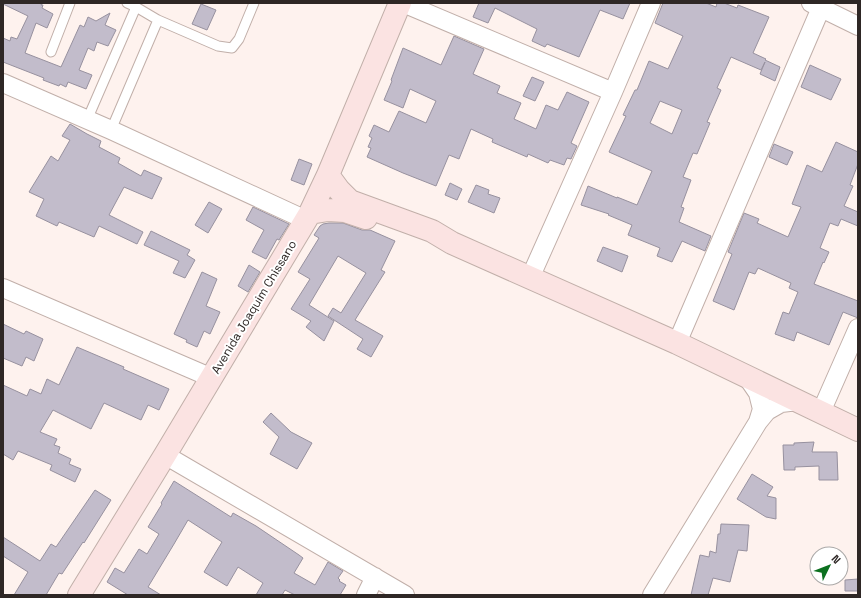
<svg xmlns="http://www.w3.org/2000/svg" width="861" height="598" font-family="'Space Grotesk',sans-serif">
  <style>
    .building { fill: #c2bccb; stroke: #97919f; fill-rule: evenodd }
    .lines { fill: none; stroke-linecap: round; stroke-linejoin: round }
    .lane-casing { stroke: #c1afa9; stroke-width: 11 }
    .street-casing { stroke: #c1afa9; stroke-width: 20 }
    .secondary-casing { stroke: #c1afa9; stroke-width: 24 }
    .lane { stroke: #fff; stroke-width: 9 }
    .street { stroke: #fff; stroke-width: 18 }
    .secondary { stroke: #fbe3e2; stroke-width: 22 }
    .labels { text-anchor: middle; stroke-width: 4; stroke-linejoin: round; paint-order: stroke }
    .street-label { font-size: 12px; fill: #2e2725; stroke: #fff }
  </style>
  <rect width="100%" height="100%" fill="#fef2ee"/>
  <!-- building -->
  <path class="building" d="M 3,3 L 42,3 L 41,5 L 43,5 L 42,8 L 53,14 L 47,28 L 36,23 L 25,53 L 61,67 L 80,25 L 84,27 L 88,17 L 96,21 L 110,13 L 105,25 L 116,30 L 108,46 L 97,42 L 94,51 L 88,48 L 79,70 L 92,75 L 86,89 L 68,82 L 66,87 L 60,84 L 59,86 L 43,80 L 44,78 L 3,62 L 3,38 L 10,41 L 11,37 L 17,39 L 28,16 L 3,4 Z
    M 479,3 L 630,3 L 623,19 L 600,10 L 579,57 L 547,44 L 545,47 L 532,41 L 537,29 L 495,8 L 488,23 L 473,17 Z
    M 663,3 L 706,3 L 716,7 L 717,3 L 724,3 L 737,8 L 738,5 L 769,17 L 753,53 L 766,59 L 765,60 L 780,67 L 775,81 L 760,74 L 765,62 L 761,70 L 731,57 L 717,88 L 721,90 L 707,122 L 710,123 L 697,154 L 693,153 L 683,177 L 691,180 L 681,207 L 684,208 L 679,222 L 711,236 L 705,251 L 682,241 L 672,262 L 657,256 L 660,248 L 628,235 L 632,225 L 608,215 L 609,214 L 581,205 L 588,186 L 617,198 L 617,197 L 637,205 L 652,171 L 609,152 L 626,116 L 623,115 L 635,90 L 637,90 L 649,61 L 668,69 L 683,36 L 655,23 ZM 660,101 L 682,110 L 672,134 L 650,123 Z
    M 201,4 L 216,10 L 207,30 L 192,24 Z
    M 454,36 L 484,49 L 473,74 L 500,86 L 497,93 L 521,103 L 514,119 L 536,129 L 546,105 L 558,110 L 567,92 L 589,102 L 571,143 L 577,146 L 571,159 L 567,158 L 564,165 L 550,160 L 548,163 L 528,154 L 527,157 L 492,142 L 493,139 L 471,129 L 459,159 L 449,155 L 436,186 L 403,173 L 367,157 L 371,148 L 368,147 L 372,138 L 369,136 L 374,125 L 389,132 L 399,111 L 426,123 L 436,101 L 410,89 L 403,108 L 384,100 L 392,81 L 391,80 L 403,48 L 441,65 Z
    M 810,65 L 841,79 L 831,100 L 801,87 Z
    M 532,77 L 544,82 L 535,101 L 523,96 Z
    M 70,124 L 87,134 L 101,141 L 99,147 L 120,158 L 118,163 L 141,176 L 144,170 L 162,178 L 152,199 L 124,187 L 109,215 L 143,232 L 137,244 L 99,226 L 94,237 L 59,222 L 57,226 L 36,216 L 44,199 L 29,192 L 51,156 L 58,161 L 70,140 L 62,136 Z
    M 836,142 L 858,152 L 858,164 L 850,185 L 853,186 L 844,206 L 858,212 L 858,226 L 841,219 L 838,226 L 830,223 L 820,248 L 829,252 L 824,263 L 823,262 L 814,284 L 858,301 L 858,318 L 843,312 L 829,345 L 797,332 L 794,341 L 775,334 L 783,312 L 789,314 L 798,292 L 789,288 L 791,283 L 758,268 L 755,274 L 749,272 L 734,310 L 713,301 L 732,254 L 728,252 L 744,213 L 759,219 L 757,223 L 788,237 L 801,207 L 792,204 L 807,165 L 822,172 Z
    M 774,144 L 793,152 L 787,165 L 769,157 Z
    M 299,159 L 312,164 L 304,185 L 291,180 Z
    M 450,183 L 462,189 L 457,200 L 445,195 Z
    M 476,185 L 489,190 L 488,194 L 500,198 L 494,213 L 468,202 Z
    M 209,202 L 222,209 L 208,233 L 195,225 Z
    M 253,207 L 289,224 L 279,240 L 277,239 L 266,259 L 252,252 L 264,230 L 246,220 Z
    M 329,223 L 343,223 L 362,230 L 370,230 L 395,241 L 381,270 L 385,272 L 355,320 L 383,336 L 371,357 L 357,349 L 363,339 L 328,316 L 333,308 L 341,313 L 366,273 L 338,256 L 309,305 L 334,321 L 324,341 L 306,327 L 311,321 L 291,309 L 310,279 L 298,272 L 319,238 L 314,235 L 320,226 L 323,224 Z
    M 151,231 L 190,250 L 187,255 L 195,260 L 185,278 L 173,273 L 179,261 L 144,245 Z
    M 603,247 L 628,256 L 622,272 L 597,261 Z
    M 249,265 L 260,272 L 248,292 L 238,286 Z
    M 202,272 L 217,279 L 206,306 L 220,312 L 210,334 L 204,331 L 197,347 L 186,342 L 187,340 L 174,334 Z
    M 3,324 L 24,334 L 26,331 L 43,339 L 34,361 L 26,357 L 22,366 L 3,358 Z
    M 77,347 L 124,367 L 123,369 L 169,389 L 159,410 L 148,405 L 141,420 L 104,403 L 91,429 L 53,410 L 40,432 L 57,439 L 54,445 L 60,447 L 58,453 L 71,459 L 69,464 L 81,469 L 75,482 L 50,470 L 52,465 L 18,451 L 13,460 L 3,454 L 3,385 L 27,396 L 30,389 L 41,394 L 47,379 L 59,385 Z
    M 271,413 L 291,432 L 312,443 L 297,469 L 270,454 L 279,437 L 263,422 Z
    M 814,442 L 812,452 L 837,452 L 838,480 L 819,480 L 819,466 L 795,467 L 795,470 L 784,470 L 783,445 L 794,445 L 794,443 Z
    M 752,474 L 773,487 L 767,496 L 776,498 L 776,519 L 766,517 L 737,499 Z
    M 174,481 L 231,517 L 233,513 L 256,526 L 299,555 L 303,558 L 294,573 L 315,585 L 328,562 L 343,571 L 338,578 L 340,580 L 339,581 L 346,585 L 340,595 L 295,595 L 285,590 L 282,595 L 256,595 L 263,583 L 238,567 L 227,586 L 204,572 L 222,542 L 188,520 L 174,544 L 148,587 L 161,595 L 128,595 L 107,582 L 115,568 L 124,573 L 139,549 L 147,554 L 159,534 L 148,527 L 162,504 L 161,503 Z
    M 95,490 L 111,500 L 84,543 L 83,542 L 62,574 L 59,573 L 46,595 L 14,595 L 28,572 L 3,556 L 3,537 L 40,561 L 51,544 L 56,547 Z
    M 721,524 L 749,525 L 747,551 L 738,550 L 730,582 L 713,578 L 708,595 L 691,595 L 700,555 L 709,557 L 710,551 L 716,553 L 718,534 L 720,534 Z
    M 858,579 L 858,591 L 845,591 L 845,580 Z"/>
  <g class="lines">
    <!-- lane casing -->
    <g class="lane-casing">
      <path id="lane" d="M 127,3 L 136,7 L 158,20 L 218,46 L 232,48 L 239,39 L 254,3
        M 51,52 L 70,3
        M 87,120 L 136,7
        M 111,130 L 158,20"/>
    </g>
    <!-- street casing -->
    <g class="street-casing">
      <path id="street" d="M 403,3 L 613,92
        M 811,3 L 858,26
        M 3,83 L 111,130 L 306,220
        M 530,278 L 613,92 L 651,3
        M 3,288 L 212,378
        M 677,343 L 823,3
        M 747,377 L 758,393 L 762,409 L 758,422
        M 821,412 L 858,328
        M 165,455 L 405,595
        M 366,595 L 375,577
        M 652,595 L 758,422 L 767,411 L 781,403 L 798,401"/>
    </g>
    <!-- secondary casing -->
    <g class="secondary-casing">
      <path id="secondary" d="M 328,175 L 339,190 L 350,201 L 432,231 L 452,243 L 677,343 L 858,430
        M 310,213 L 328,210 L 345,211 L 366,218
        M 79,595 L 165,455 L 310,213 L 328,175 L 400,3"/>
    </g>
    <!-- lane -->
    <use href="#lane" class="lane"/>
    <!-- street -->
    <use href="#street" class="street"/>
    <!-- secondary -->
    <use href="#secondary" class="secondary"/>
  </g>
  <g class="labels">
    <!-- street labels -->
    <g class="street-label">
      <text transform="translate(254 307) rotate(-59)" y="4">Avenida Joaquim Chissano</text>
    </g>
  </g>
  <!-- border -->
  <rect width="861" height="598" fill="none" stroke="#2e2725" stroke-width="8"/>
  <!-- north arrow -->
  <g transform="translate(829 566) rotate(47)"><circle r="19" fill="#ffffff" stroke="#aba9a8"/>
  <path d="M0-3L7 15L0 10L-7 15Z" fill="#0c701f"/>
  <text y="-6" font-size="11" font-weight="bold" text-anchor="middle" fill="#2e2725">N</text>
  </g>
</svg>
